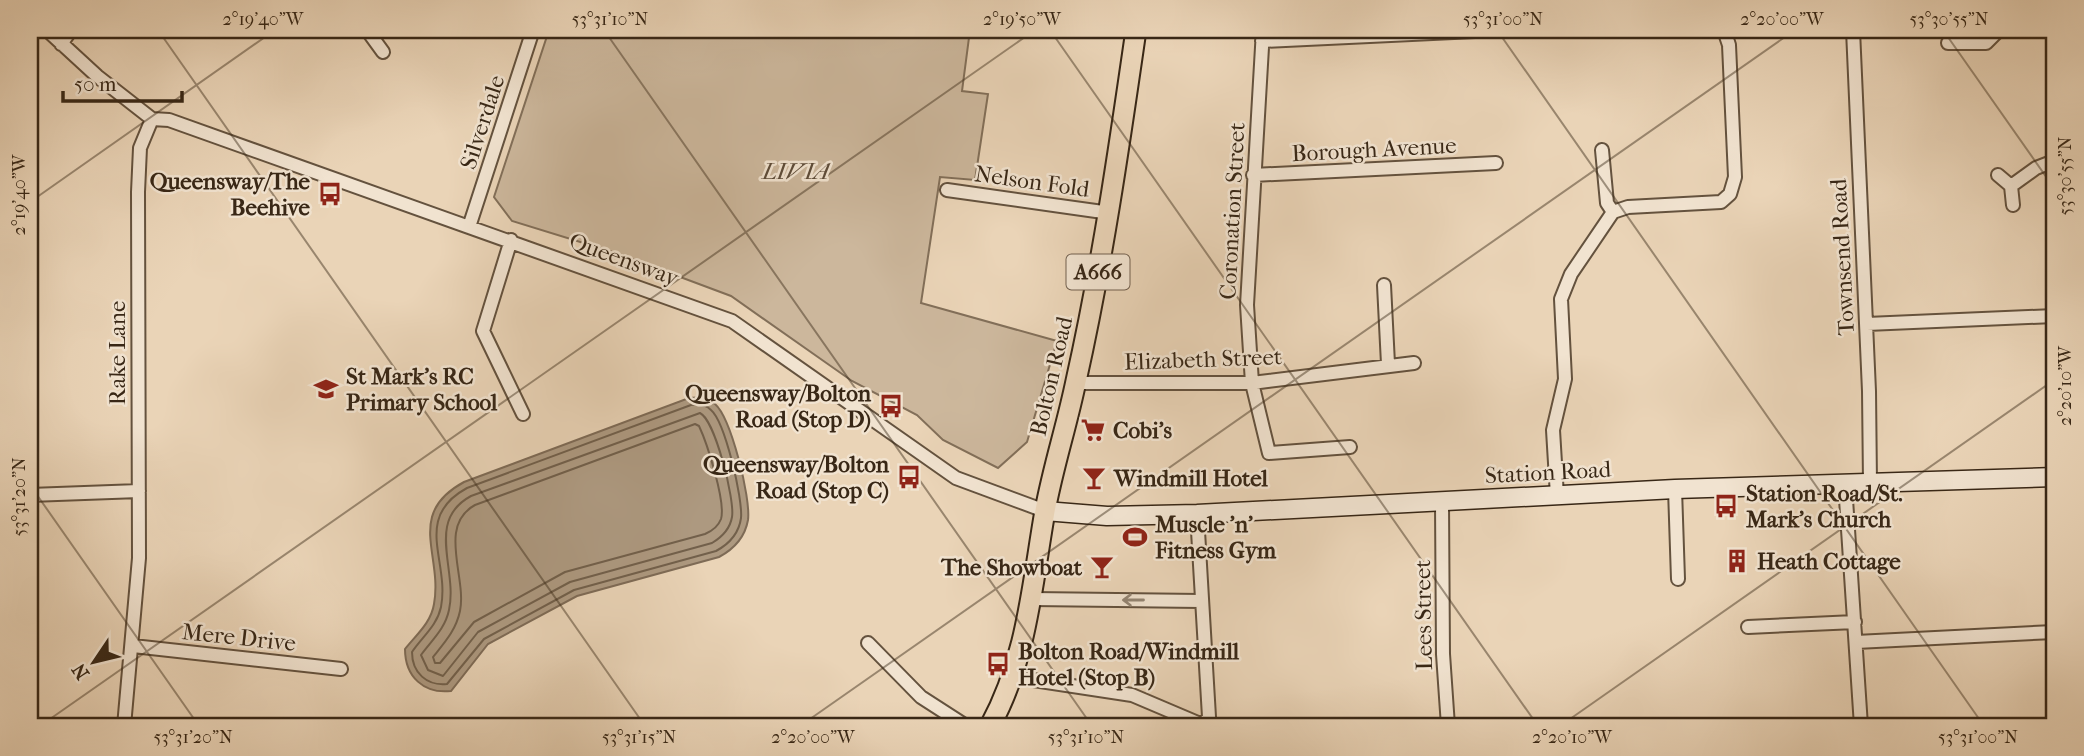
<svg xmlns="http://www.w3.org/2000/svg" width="2084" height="756" font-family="'IM FELL French Canon',serif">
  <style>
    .green { fill: #ccb79c; stroke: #826f59; stroke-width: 2 }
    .water { fill: #ad9980; stroke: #7e6b56; stroke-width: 2 }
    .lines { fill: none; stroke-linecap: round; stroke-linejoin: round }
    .shore { stroke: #72604b; stroke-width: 2 }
    .street-casing { stroke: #64523e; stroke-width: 16 }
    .secondary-casing { stroke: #382716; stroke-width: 21 }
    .primary-casing { stroke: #382716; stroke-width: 23 }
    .street { stroke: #f1e3d0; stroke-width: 12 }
    .secondary { stroke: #f1e3d0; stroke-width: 18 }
    .primary { stroke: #ead4b7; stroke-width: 19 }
    .oneway { stroke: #948573 }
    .ticks { fill: none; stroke: #382716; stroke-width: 2; stroke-opacity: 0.45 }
    .labels { text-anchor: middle; stroke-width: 5; stroke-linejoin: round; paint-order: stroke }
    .shield { fill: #f1e3d0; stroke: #705f4e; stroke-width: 2 }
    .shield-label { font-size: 21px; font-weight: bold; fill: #382716 }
    .street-label { font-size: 23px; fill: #382716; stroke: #f1e3d0 }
    .park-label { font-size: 23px; font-style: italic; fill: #5d4b38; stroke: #f1e3d0 }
    .poi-label { font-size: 23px; font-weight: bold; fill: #382716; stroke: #f1e3d0; text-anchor: start }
    .neatline { fill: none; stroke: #382716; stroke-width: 2.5 }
    .ticks-label { font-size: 18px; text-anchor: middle; fill: #382716 }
  </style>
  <rect width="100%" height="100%" fill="#ead4b7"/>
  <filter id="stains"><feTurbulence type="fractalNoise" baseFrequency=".00286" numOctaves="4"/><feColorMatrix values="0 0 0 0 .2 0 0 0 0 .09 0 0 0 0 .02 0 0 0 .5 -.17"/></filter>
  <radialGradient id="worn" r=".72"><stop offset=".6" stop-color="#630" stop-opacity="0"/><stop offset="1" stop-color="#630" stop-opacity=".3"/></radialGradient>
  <!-- green -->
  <path class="green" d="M 549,30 L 970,30 L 962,91 L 988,94 L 975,180 L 940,177 L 921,303 L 1057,341 L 1027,442 L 998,468 L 943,440 L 917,415 L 852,381 L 731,296 L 616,253 L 512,221 L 494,197 Z"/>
  <!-- water -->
  <path class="water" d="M 689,398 C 699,397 708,397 715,404 C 731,418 751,498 748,520 C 745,537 734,549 719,557 L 577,596 L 488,644 L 451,691 C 424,694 405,677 405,649 C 416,635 431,623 434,604 C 443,555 405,514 464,482 Z"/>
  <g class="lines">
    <!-- shore -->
    <path class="shore" d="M 691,405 C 698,404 705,404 711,410 C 725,422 743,499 741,518 C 739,533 729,544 716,551 L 574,590 L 484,639 L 447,684 C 427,686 412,673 412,652 C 422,637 437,626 441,607 C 450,561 412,518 467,488 Z
      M 700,413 C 715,420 735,500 732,517 C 730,529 722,537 712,543 L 570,582 L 478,632 L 443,676 L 428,670 L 421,655 C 432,640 445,629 449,610 C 458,569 425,521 471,496 Z
      M 695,424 L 699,426 C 707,443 726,502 721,519 C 718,527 712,531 705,534 L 565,572 L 474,622 L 440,663 L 435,663 L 433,657 C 445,642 456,630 460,611 C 467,577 437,526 475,505 Z"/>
    <!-- street casing -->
    <g class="street-casing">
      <path id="street" d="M 47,30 L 97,76 L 152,119 L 140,148 L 138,192 L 139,558 L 124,726
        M 367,30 L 383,52
        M 1263,30 L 1247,305 L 1252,383 L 1269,453 L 1350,447
        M 1853,30 L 1869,391 L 1870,483
        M 1262,41 L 1496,30
        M 1948,43 L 1986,43 L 1999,30
        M 61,44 L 71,30
        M 152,119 L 169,120 L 732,321 L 956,478 L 1045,511
        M 1602,150 L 1607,203 L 1613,212
        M 1253,175 L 1496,163
        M 1998,175 L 2011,186
        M 947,190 L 1110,213
        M 2013,205 L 2011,186 L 2036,168 L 2054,161
        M 1613,212 L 1628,207 L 1721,202 L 1730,194 L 1735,177 L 1729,45 L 1724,30
        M 469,227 L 533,30
        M 511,240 L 483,331 L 523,414
        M 1384,285 L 1388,364
        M 1867,324 L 2054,316
        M 1076,383 L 1252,383 L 1414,363
        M 1845,484 L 1861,726
        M 1675,489 L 1678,579
        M 30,495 L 139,491
        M 1557,496 L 1553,430 L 1565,379 L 1561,299 L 1571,274 L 1613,212
        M 1442,503 L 1443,654 L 1448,726
        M 1197,514 L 1209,717 L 1202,726
        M 1032,599 L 1201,601
        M 1748,627 L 1855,622
        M 1856,642 L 2054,632
        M 868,643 L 921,697 L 966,726
        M 133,646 L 341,669
        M 1013,677 L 1132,695 L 1205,726"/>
    </g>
    <!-- secondary casing -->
    <g class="secondary-casing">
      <path id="secondary" d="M 1045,511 L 1107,516 L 1197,514 L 1675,489 L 2054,477"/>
    </g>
    <!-- primary casing -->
    <g class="primary-casing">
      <path id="primary" d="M 990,726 C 1027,659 1032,585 1045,511 C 1053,467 1067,425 1076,381 C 1102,265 1119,148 1136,30"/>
    </g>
    <!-- street -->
    <use href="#street" class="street"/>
    <!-- secondary -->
    <use href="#secondary" class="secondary"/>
    <!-- primary -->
    <use href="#primary" class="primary"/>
  </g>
  <!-- one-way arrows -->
  <defs><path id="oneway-shaft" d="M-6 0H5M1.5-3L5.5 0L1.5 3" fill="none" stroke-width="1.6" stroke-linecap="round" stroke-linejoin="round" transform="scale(1.75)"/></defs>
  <use class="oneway" href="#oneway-shaft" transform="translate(1133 600) rotate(-180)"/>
  <!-- ticks -->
  <path class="ticks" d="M 158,30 L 645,726M 604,30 L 1092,726M 1050,30 L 1538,726M 1497,30 L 1984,726M 1943,30 L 2054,188M 30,202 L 275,30M 30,485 L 199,726M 40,726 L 1035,30M 800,726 L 1795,30M 1560,726 L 2054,380"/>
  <!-- icons -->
  <defs>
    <g id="bus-bare" transform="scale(1.89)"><path d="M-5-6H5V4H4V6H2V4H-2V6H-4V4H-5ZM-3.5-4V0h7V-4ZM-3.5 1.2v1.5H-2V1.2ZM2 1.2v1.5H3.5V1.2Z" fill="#8f2418" stroke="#f1e3d0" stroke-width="2.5" paint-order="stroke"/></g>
    <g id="school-bare" transform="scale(1.89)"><path d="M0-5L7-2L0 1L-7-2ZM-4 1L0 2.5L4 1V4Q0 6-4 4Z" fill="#8f2418" stroke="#f1e3d0" stroke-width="2.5" paint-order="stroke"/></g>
    <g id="supermarket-bare" transform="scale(1.89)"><path d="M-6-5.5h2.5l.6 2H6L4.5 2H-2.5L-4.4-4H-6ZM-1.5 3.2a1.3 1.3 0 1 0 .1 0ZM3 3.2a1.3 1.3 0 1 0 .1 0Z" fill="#8f2418" stroke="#f1e3d0" stroke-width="2.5" paint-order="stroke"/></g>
    <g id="bar-bare" transform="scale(1.89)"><path d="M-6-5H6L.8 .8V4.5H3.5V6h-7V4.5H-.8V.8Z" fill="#8f2418" stroke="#f1e3d0" stroke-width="2.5" paint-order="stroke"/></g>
    <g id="stadium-bare" transform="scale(1.89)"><path d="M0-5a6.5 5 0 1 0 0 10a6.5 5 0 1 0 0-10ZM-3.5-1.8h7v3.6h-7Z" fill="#8f2418" stroke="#f1e3d0" stroke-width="2.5" paint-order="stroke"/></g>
    <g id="building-bare" transform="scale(1.89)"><path d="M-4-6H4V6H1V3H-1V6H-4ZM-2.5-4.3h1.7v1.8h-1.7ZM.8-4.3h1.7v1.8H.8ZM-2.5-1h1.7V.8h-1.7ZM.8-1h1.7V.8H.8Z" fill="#8f2418" stroke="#f1e3d0" stroke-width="2.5" paint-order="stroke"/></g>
  </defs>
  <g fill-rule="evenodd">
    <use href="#bus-bare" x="330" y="194"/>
    <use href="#school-bare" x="326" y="389"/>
    <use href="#bus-bare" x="891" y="406"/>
    <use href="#supermarket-bare" x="1093" y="430"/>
    <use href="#bus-bare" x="909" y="477"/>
    <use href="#bar-bare" x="1094" y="478"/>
    <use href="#bus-bare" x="1726" y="506"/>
    <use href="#stadium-bare" x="1135" y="537"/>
    <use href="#building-bare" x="1737" y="561"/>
    <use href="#bar-bare" x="1102" y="567"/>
    <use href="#bus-bare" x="998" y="664"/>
  </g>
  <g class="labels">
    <!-- shield labels -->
    <rect class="shield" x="1066.5" y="254.5" width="63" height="35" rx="5"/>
    <g class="shield-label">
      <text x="1098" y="279">A666</text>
    </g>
    <!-- street labels -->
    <g class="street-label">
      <text transform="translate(482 122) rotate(-72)" y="8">Silverdale</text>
      <text transform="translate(1374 149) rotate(-3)" y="8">Borough Avenue</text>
      <text transform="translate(1032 181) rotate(8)" y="8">Nelson Fold</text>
      <text transform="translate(1232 211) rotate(-87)" y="8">Coronation Street</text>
      <text transform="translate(1842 257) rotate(-93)" y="8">Townsend Road</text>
      <text transform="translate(624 259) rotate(20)" y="8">Queensway</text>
      <text transform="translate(117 353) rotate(-90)" y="8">Rake Lane</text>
      <text transform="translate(1203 359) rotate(-2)" y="8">Elizabeth Street</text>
      <text transform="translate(1051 376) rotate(-77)" y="8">Bolton Road</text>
      <text transform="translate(1548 472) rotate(-3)" y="8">Station Road</text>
      <text transform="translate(1423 615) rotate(-91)" y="8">Lees Street</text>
      <text transform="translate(239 637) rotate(6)" y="8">Mere Drive</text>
    </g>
    <!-- park labels -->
    <g class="park-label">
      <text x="796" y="179">LIVIA</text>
    </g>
    <!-- poi labels -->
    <g class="poi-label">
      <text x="310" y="189" text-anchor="end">Queensway/The<tspan x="310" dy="26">Beehive</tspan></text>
      <text x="346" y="384">St Mark's RC<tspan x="346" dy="26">Primary School</tspan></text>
      <text x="871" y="401" text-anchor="end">Queensway/Bolton<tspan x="871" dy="26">Road (Stop D)</tspan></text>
      <text x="1113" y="438">Cobi's</text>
      <text x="889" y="472" text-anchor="end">Queensway/Bolton<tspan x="889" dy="26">Road (Stop C)</tspan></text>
      <text x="1114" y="486">Windmill Hotel</text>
      <text x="1746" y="501">Station Road/St.<tspan x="1746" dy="26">Mark's Church</tspan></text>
      <text x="1155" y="532">Muscle 'n'<tspan x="1155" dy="26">Fitness Gym</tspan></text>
      <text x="1757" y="569">Heath Cottage</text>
      <text x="1082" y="575" text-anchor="end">The Showboat</text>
      <text x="1018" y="659">Bolton Road/Windmill<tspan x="1018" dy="26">Hotel (Stop B)</tspan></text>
    </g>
  </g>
  <!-- margin -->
  <rect width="2084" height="756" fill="none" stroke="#ead4b7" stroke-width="77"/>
  <!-- north arrow -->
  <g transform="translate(94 662) rotate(235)" stroke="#f1e3d0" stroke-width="5" paint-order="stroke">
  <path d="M0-5L12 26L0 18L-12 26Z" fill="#382716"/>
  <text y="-10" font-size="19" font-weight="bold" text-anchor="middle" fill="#382716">N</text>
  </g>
  <!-- scale -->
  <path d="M63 91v10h119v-10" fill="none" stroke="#382716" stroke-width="3.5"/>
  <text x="74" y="91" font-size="21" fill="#382716" stroke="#f1e3d0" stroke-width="5" paint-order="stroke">50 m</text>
  <rect x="38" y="38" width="2008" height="680" class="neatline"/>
  <g class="ticks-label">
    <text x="263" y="25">2°19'40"W</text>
    <text x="610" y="25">53°31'10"N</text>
    <text x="1022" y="25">2°19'50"W</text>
    <text x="1503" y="25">53°31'00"N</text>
    <text x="1782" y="25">2°20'00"W</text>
    <text x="1949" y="25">53°30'55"N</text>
    <text transform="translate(2065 176) rotate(-90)" y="6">53°30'55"N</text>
    <text transform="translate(19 195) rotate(-90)" y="6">2°19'40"W</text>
    <text transform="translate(2065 386) rotate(-90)" y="6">2°20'10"W</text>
    <text transform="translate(19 497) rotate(-90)" y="6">53°31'20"N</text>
    <text x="193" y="743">53°31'20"N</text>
    <text x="639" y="743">53°31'15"N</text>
    <text x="813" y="743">2°20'00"W</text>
    <text x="1086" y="743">53°31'10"N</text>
    <text x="1572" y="743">2°20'10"W</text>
    <text x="1978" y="743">53°31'00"N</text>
  </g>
  <rect width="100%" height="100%" filter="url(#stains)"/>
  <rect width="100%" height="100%" fill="url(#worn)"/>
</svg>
